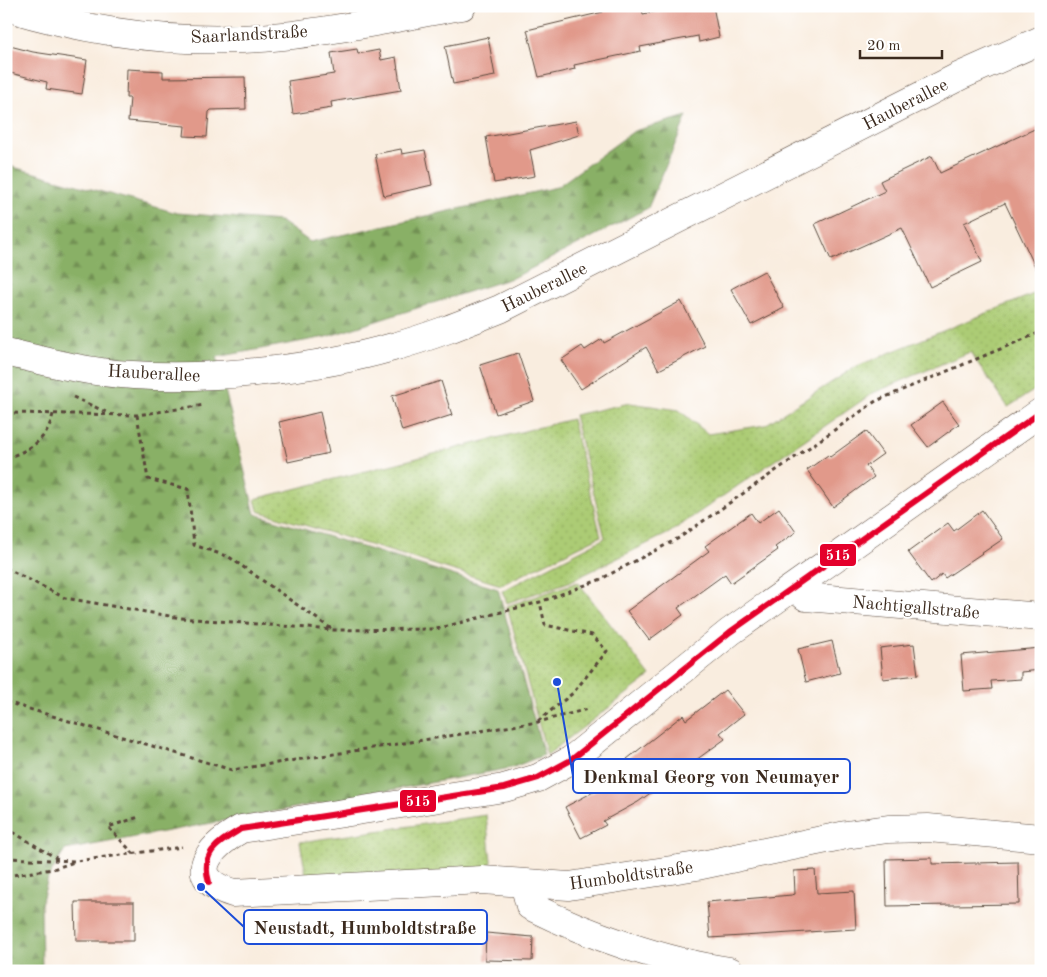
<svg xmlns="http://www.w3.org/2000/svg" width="1047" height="977" font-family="'Old Standard TT',serif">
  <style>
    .green { fill: url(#green-dots); stroke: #747b49 }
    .forest { fill: url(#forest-firs); stroke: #626d42 }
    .building { fill: #e1998a }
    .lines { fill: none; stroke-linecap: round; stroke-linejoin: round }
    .street-casing { stroke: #58473b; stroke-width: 29 }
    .path { stroke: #58473b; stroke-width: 3; stroke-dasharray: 4 4; stroke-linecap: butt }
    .street { stroke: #fff; stroke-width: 28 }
    .bus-1-casing { stroke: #fff; stroke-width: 10 }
    .bus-1 { stroke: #e4002b; stroke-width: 6 }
    .labels { text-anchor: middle; stroke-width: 4; stroke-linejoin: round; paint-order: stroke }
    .street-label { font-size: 18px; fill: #3b2a1e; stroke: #fff }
    .leader { fill: none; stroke: #1d4ed8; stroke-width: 2 }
    .callout-dot { fill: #1d4ed8; stroke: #fff; stroke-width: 2 }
    .callout { fill: #fff; stroke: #1d4ed8; stroke-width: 2 }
    .callout-label { font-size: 19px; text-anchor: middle; font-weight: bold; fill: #3b2a1e }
    .line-badge { stroke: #fff; stroke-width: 2 }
    .badge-label { font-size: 14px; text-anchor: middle; font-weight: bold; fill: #fff }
  </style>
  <defs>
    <pattern id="green-dots" width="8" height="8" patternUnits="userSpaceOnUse" patternTransform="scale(1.25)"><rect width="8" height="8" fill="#accc74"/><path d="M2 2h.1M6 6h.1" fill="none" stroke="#95af64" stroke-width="1.8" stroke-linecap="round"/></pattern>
    <pattern id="forest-firs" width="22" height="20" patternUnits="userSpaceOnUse" patternTransform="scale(1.25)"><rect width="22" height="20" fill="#89b066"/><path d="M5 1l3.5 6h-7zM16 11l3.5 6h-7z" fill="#718f53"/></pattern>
  </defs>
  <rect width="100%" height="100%" fill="#fff"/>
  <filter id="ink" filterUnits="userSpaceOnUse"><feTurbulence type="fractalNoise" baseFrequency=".02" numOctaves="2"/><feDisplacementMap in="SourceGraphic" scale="10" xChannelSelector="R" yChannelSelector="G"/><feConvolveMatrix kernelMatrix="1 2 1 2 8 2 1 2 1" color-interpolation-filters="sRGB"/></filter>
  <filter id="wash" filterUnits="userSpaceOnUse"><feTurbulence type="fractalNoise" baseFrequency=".0096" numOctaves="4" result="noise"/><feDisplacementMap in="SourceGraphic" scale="20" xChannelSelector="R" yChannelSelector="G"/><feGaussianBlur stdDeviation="1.12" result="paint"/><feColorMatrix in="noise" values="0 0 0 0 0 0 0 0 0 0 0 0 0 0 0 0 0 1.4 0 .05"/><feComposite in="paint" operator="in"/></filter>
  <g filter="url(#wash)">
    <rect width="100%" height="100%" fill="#f9eddf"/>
    <!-- green -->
    <path class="green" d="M 1041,291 L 1041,386 L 1008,407 L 970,352 L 873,393 L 669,533 L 569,582 L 507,603 L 502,591 L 605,538 L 574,415 L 630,403 L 679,410 L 708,434 L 765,425 L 857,366 Z
      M 572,419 L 601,536 L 501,585 L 258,511 L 255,499 Z
      M 578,582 L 650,676 L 547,755 L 507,606 Z
      M 486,815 L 492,870 L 307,880 L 300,842 Z"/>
    <!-- forest -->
    <path class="forest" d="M 687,116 L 648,208 L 515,277 L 326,337 L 217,357 L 255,514 L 498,589 L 544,755 L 511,768 L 65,850 L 48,878 L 41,904 L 42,971 L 6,971 L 6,165 L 177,213 L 280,221 L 310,242 L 557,187 L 634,131 Z"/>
    <g id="blocks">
      <!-- building -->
      <path class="building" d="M 602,6 L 641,6 L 643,14 L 682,6 L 713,6 L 719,37 L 699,42 L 698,36 L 640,47 L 641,51 L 574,65 L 575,69 L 539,77 L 527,30 L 603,12 Z
        M 488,37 L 495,76 L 453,84 L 445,46 Z
        M 6,45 L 33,52 L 87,60 L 82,94 L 46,89 L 47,82 L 6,72 Z
        M 357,49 L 358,54 L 379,50 L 381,60 L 396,57 L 401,90 L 331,102 L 332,108 L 293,114 L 288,81 L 334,74 L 331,53 Z
        M 127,69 L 163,71 L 163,78 L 245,77 L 246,109 L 211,110 L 209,112 L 207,137 L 184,136 L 185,126 L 128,121 L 130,98 L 126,98 Z
        M 576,121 L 579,135 L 530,150 L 535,176 L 494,183 L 486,137 Z
        M 1041,126 L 1041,279 L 1005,203 L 964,223 L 982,262 L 930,287 L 902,228 L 831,260 L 815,224 L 885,191 L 880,181 L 932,156 L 940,173 Z
        M 401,149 L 402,154 L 425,150 L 432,185 L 384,196 L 375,154 Z
        M 764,271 L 784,308 L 751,325 L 731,289 Z
        M 681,301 L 705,346 L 659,370 L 646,347 L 581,389 L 561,360 L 582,346 L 585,350 L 602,339 L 604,343 Z
        M 518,353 L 534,401 L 496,414 L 480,365 Z
        M 441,381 L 452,415 L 402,431 L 392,396 Z
        M 943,402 L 959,424 L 928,447 L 911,425 Z
        M 320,412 L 329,453 L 288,462 L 279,422 Z
        M 866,431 L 883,454 L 866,466 L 874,477 L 833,507 L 807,470 L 828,455 L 830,457 Z
        M 779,508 L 796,532 L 775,547 L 778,550 L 731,583 L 725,574 L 678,608 L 683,615 L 649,640 L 627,611 L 709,551 L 705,546 L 751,513 L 758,523 Z
        M 982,510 L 1003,539 L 945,578 L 942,574 L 931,583 L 908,552 L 948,523 L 954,531 Z
        M 832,641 L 840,673 L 806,682 L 798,649 Z
        M 914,644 L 918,675 L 883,679 L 880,648 Z
        M 1041,648 L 1041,670 L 1021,672 L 1021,679 L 991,681 L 992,689 L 964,691 L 961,655 Z
        M 725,690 L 744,714 L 720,733 L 725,739 L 638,802 L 603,821 L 606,825 L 581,838 L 565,807 L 635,770 L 627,759 L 683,715 L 686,720 Z
        M 932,858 L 932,864 L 1018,862 L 1019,904 L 887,906 L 886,859 Z
        M 815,870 L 817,893 L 854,891 L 856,929 L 710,938 L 707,902 L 792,895 L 795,894 L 794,871 Z
        M 75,902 L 134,902 L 134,941 L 76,941 Z
        M 486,933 L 533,937 L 532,961 L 485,960 Z"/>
    </g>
  </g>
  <g filter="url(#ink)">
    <use href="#blocks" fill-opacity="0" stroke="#58473b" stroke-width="1"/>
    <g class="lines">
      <!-- street casing -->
      <g class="street-casing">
        <path id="street" d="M 6,7 C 95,34 190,46 283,36 C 343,30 403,16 462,6
          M 6,352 C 47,362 91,373 133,375 C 212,380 317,369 393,347 C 430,337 465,323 500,309 L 960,76 L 1041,40
          M 1041,412 L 730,632 L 571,760 L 538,778 L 504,788 L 241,829 C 209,847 182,878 233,893 L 482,880 L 569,886 L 697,866 L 846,835 L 888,829 L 928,828 L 1041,838
          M 794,587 L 806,597 L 1041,617
          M 524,883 L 530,906 C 588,935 665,962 730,971"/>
      </g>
      <!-- path -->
      <path class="path" d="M 73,397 L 108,413
        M 6,413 L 137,415 L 205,405
        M 137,415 L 148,479 L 188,489 L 194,545 L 229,557 L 333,630
        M 6,458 C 31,450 47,440 53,414
        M 6,568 L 65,598 L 181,618 L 333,630 L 436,629 L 540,602 L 599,580 L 679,538 L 876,401 L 1041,332
        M 6,702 L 232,770 L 538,722 L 588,709
        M 538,721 L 573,693 L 607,651 L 592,635 L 545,625 L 540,602
        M 6,828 L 58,859
        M 134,854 L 108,827 L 139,817
        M 6,858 L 76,861 L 182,847
        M 6,876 L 53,869 L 74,862"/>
      <!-- street -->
      <use href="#street" class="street"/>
      <!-- bus-1 casing -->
      <g class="bus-1-casing">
        <path id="bus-1" d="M 209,882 C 200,852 218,843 241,829 L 504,788 L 538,778 L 571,760 L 730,632 L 1041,412"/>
      </g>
      <!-- bus-1 -->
      <use href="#bus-1" class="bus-1"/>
    </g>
  </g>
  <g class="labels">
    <!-- street labels -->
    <g class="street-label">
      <text transform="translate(249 34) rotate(-3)" y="6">Saarlandstraße</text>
      <text transform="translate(905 104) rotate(-27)" y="6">Hauberallee</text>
      <text transform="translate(544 287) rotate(-26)" y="6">Hauberallee</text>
      <text transform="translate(154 373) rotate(3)" y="6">Hauberallee</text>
      <text transform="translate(916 607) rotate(5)" y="6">Nachtigallstraße</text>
      <text transform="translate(631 875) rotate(-8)" y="6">Humboldtstraße</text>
    </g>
  </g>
  <!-- callouts -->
  <path class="leader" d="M557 682L573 776M201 887L244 927"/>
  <g class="callout-dot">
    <circle cx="557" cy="682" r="5"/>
    <circle cx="201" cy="887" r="5"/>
  </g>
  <g class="callout">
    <rect x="573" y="759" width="277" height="34" rx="5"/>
    <rect x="244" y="910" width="243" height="34" rx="5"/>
  </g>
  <g class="callout-label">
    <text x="711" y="783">Denkmal Georg von Neumayer</text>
    <text x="365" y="934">Neustadt, Humboldtstraße</text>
  </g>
  <g class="line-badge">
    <rect x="819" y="543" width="38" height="24" rx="5" fill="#e4002b"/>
    <rect x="399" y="789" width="38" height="24" rx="5" fill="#e4002b"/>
  </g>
  <g class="badge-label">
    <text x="838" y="560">515</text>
    <text x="418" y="806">515</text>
  </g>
  <!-- margin -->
  <rect width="1047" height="977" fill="none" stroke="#fff" stroke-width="25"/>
  <!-- scale -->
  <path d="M860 50v8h82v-8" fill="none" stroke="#3b2a1e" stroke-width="2.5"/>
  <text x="867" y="50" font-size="15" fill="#3b2a1e" stroke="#ffffff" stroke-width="4" paint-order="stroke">20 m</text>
</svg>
